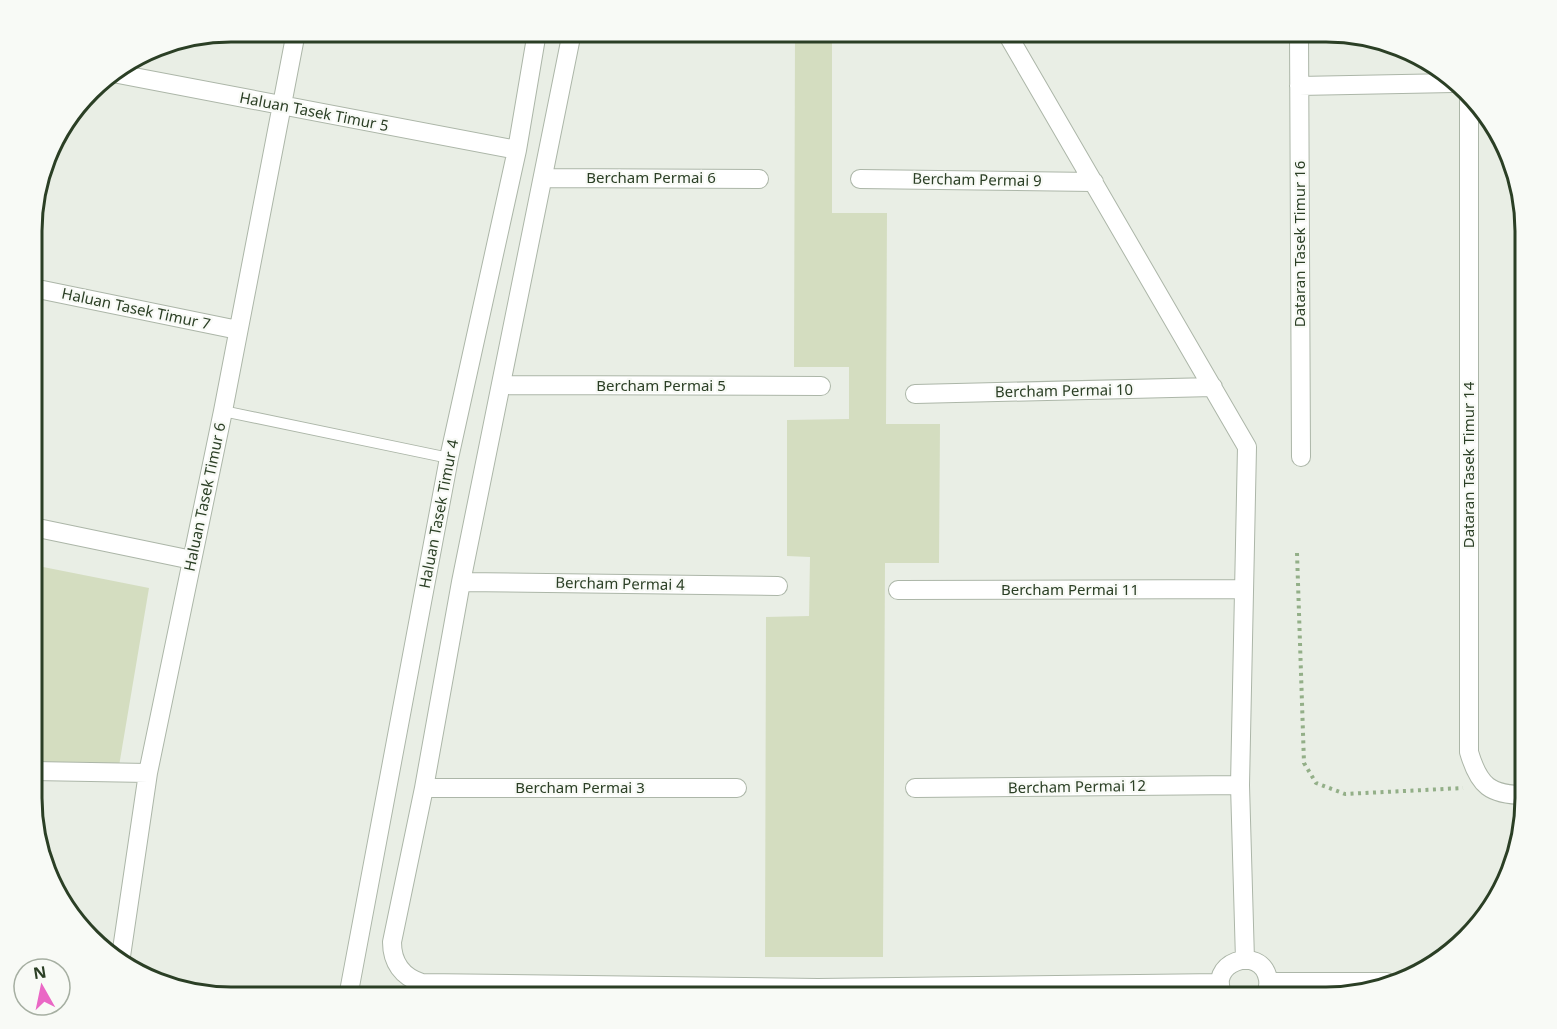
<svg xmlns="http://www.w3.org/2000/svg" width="1557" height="1029" font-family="'Noto Sans',sans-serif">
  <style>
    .green { fill: #d4ddc0 }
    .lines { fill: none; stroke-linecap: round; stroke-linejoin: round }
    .service-casing { stroke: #acb6a8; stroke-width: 12 }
    .minor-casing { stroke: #acb6a8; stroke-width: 20 }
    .path { stroke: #93af88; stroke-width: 4; stroke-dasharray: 3 4.5; stroke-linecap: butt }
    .service { stroke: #fff; stroke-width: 10 }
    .minor { stroke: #fff; stroke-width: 18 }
    .labels { text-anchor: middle; stroke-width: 4.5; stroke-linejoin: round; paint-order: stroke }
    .street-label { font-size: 15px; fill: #2b3f25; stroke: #f8faf6 }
    .rim { fill: none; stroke: #2b3f25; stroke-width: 3 }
  </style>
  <rect width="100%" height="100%" fill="#e9eee5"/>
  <!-- green -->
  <path class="green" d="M 795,32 L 832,32 L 832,213 L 887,213 L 886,424 L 940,424 L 939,563 L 885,563 L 883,957 L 765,957 L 766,617 L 809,616 L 810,557 L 787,556 L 787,420 L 849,419 L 849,367 L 794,367 Z
    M 33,565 L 149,588 L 119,766 L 33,762 Z"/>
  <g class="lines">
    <!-- service casing -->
    <g class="service-casing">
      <path id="service" d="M 223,411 L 449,458"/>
    </g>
    <!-- minor casing -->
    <g class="minor-casing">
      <path id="minor" d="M 572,32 L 461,582 L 424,788 L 392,942 C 392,962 402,977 422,983 L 818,988 L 1220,983
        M 1006,32 L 1247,447 L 1240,785 L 1245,960
        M 1299,32 L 1301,457
        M 113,73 L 517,150
        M 1299,86 L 1453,83
        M 1469,99 L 1469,752 C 1479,786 1490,795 1525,795
        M 544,178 L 759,179
        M 860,179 L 1094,182
        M 33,288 L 238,330
        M 501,385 L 821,386
        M 915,394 L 1213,387
        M 33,527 L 192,560
        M 461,582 L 778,586
        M 898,590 L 1243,589
        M 33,771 L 148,773
        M 424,788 L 737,788
        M 915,788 L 1240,785
        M 120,963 L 148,773 L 223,411 L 296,32
        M 1269,982 L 1387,982
        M 348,997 L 449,458 L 517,150 L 537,32
        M 1224,997 C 1204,963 1261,943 1268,979 C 1269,986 1268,991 1265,997"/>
    </g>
    <!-- path -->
    <path class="path" d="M 1297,553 L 1304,763 L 1316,783 L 1345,794 L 1463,788"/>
    <!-- service -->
    <use href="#service" class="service"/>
    <!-- minor -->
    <use href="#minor" class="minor"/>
  </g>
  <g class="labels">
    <!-- street labels -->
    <g class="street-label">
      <text transform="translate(314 112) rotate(11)" y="5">Haluan Tasek Timur 5</text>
      <text x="651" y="183">Bercham Permai 6</text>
      <text transform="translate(977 180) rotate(1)" y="5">Bercham Permai 9</text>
      <text transform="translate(1300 244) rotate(-90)" y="5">Dataran Tasek Timur 16</text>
      <text transform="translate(136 309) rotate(12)" y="5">Haluan Tasek Timur 7</text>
      <text x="661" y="391">Bercham Permai 5</text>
      <text transform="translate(1064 391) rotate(-1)" y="5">Bercham Permai 10</text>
      <text transform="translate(1469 465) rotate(-90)" y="5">Dataran Tasek Timur 14</text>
      <text transform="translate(205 497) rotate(-78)" y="5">Haluan Tasek Timur 6</text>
      <text transform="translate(439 514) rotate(-79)" y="5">Haluan Tasek Timur 4</text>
      <text transform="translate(620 584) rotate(1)" y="5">Bercham Permai 4</text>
      <text x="1070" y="595">Bercham Permai 11</text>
      <text transform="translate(1077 787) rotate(-1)" y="5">Bercham Permai 12</text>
      <text x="580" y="793">Bercham Permai 3</text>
    </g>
  </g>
  <!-- crop -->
  <path d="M0 0H1557V1029H0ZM231 42H1326A189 189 0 0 1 1515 231V798A189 189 0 0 1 1326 987H231A189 189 0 0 1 42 798V231A189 189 0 0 1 231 42Z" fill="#f8faf6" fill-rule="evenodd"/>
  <path class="rim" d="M231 42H1326A189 189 0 0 1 1515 231V798A189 189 0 0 1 1326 987H231A189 189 0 0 1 42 798V231A189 189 0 0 1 231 42Z"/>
  <!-- north arrow -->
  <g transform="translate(42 987) rotate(351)"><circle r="28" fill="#f8faf6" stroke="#a6afa2" stroke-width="1.5"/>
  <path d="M0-4.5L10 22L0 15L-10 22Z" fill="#ea67c5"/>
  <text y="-9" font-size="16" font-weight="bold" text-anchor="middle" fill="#2b3f25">N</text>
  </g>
</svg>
